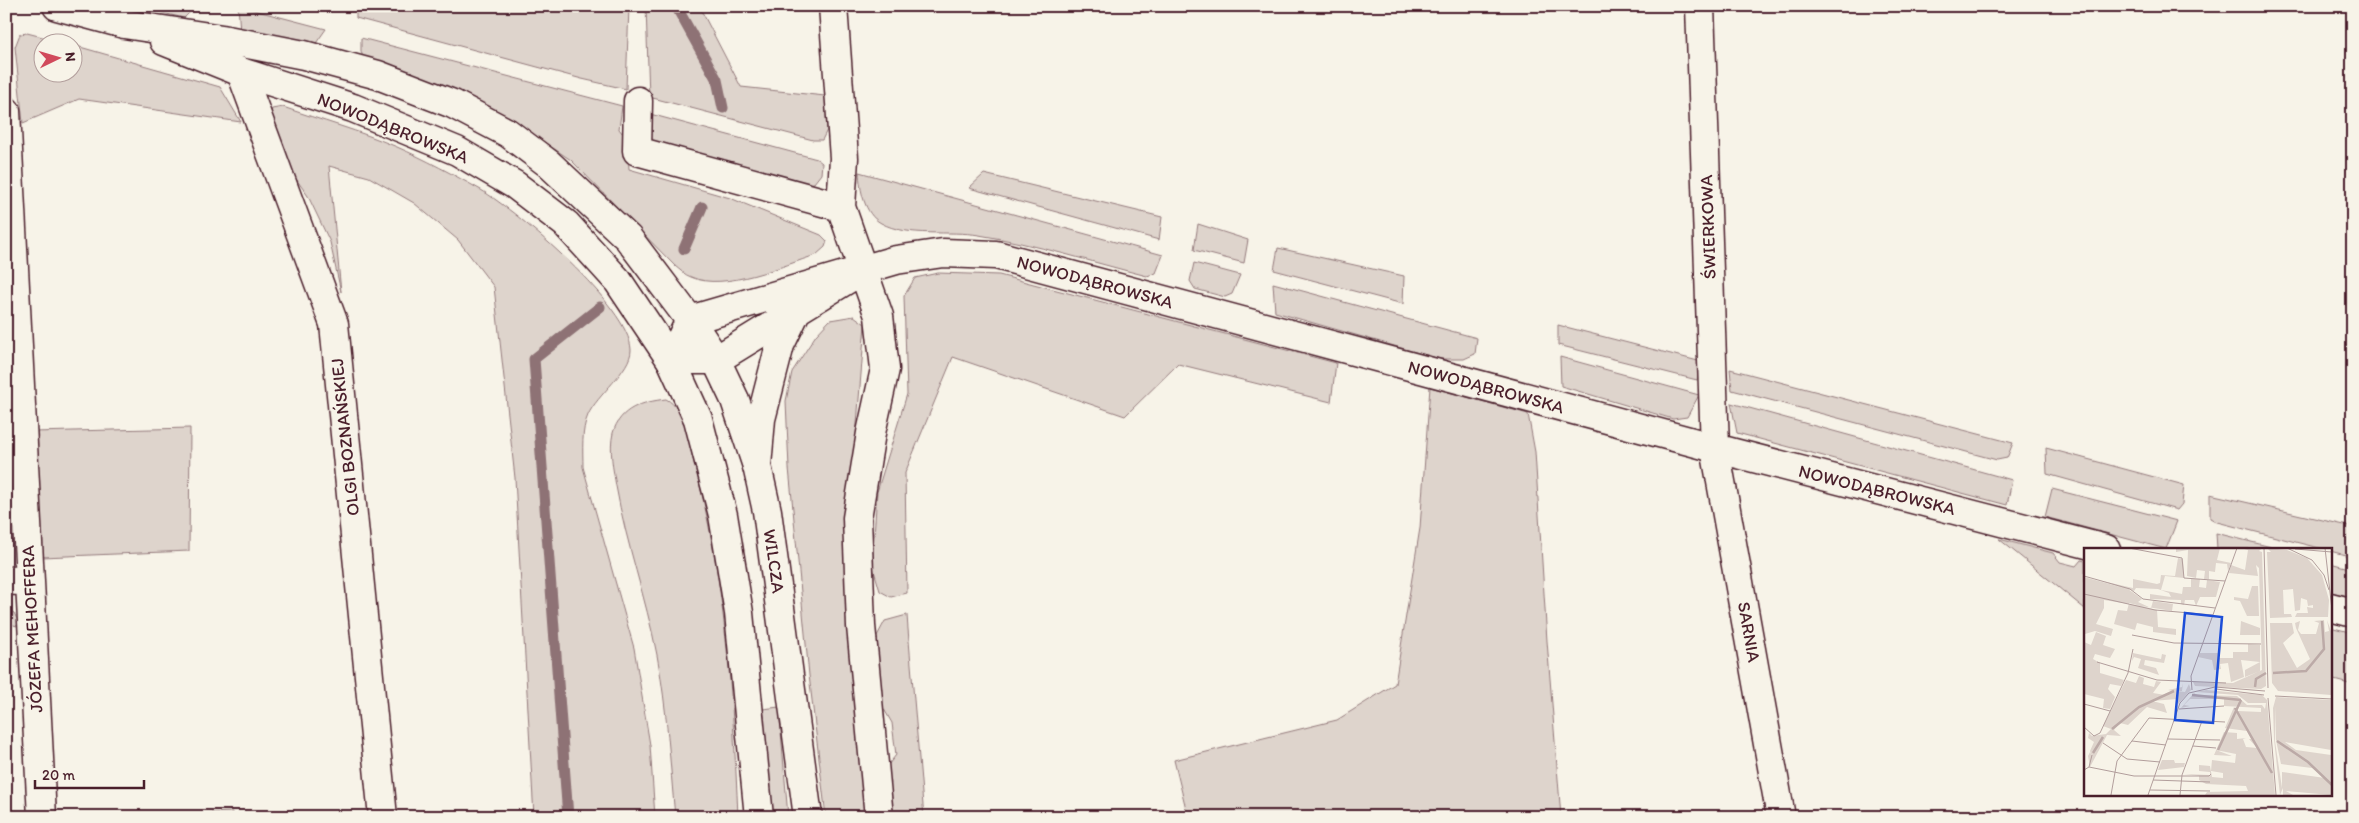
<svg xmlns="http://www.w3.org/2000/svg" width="2359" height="823" font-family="Itim,sans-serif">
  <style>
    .green { fill: #ded4cc; stroke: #947a7c }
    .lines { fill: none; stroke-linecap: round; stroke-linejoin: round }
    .stream { stroke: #8e7275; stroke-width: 11 }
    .minor-casing { stroke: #4a1f2b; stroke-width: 31 }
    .tertiary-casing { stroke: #4a1f2b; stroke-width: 31 }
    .minor { stroke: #f7f3e8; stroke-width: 28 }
    .tertiary { stroke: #f7f3e8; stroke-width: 28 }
    .labels { text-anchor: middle; stroke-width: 4; stroke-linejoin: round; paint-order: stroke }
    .street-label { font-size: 18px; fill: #4a1f2b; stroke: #f7f3e8 }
    .inset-river { fill: none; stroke: #bcaaa7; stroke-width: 2.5 }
    .inset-road { fill: none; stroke: #b29e9c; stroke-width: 1 }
    .view { fill: #1d4ed8; fill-opacity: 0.15; stroke: #1d4ed8; stroke-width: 2.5 }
    .inset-edge { fill: none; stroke: #4a1f2b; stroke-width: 2.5 }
  </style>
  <rect width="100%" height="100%" fill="#f7f3e8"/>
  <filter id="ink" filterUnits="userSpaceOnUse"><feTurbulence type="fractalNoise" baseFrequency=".02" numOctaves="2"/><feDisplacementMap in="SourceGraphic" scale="10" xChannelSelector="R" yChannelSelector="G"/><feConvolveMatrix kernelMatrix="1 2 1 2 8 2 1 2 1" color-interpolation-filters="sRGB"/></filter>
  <g filter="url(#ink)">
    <!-- green -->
    <path class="green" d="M 133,6 L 196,6 L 184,18 Z
      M 238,6 L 326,29 L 314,46 L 240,31 Z
      M 356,6 L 629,6 L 626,89 L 582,79 L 356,18 Z
      M 646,6 L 699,6 L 741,87 L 825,96 L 827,130 L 822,140 L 813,140 L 649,97 Z
      M 27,33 L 62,42 L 42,42 L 42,72 L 72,72 L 73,45 L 220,87 L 241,122 L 79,99 L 23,123 L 15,47 L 20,34 Z
      M 361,38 L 622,106 L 619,129 L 627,139 L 629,169 L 730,198 L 821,235 L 827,241 L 825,247 L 816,255 C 784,265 724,292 691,277 C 685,275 680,270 675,266 L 571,160 L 511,120 L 448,89 L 415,74 L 364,61 L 361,51 Z
      M 283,107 C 320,120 360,131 397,147 C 425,159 454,175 481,190 C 518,212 630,307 631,350 C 631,370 597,395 588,415 C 581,431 583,450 583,467 L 634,648 L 650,745 L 655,817 L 534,817 L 515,478 L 494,287 L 458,240 L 414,203 L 369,177 L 329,166 L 341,292 L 330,242 L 308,196 L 280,156 L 269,117 L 272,109 Z
      M 650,114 L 817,159 L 822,163 L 821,174 L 814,183 L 800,185 L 647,141 Z
      M 859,172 L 1163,255 L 1156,273 L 1147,276 C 1091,262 1036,244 979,235 C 950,230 908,238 881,223 C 864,214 860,189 859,172 Z
      M 984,174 L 1162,217 L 1159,240 L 969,188 Z
      M 1198,224 L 1248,240 L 1244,263 L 1194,250 Z
      M 1278,248 L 1404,276 L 1403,304 L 1274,270 Z
      M 1194,263 L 1240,275 L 1232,294 L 1225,297 L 1195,289 L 1190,281 Z
      M 938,273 L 999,275 L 1336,363 L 1331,402 L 1178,364 L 1125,416 L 953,357 L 905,473 L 907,593 L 891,597 L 880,591 L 872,564 L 877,492 L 907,394 L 904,296 L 915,278 Z
      M 1273,283 L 1477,338 L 1475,354 L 1464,359 L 1440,359 L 1275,312 Z
      M 854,316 L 865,324 L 856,436 L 847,505 L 870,817 L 826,817 L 809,675 L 789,468 L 786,401 L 792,372 L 816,335 L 830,320 Z
      M 1558,325 L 1702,362 L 1697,380 L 1558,345 Z
      M 1560,357 L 1699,395 L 1687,417 L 1673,419 L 1561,386 Z
      M 1730,369 L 2013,443 L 2007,458 L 1997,460 L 1732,390 Z
      M 1430,387 L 1528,414 L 1535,452 L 1547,641 L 1561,817 L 1188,817 L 1174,760 L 1337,720 L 1395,684 L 1420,528 Z
      M 666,399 C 685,409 688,439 693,459 C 725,575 733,697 738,817 L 675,817 C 670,763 667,708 657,655 C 646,598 626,543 616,486 C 613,469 609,450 613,433 C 620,408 642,402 666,399 Z
      M 1731,403 L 2012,480 L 2007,505 L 1737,433 Z
      M 190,428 L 189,551 L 42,557 L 34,432 Z
      M 2046,448 L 2184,485 L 2182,504 L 2177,510 L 2047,474 Z
      M 2052,489 L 2177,521 L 2166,549 L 2045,517 Z
      M 2210,494 L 2353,527 L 2353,557 L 2330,551 L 2330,549 L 2323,549 L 2217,522 L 2210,518 Z
      M 2216,533 L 2279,549 L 2217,549 Z
      M 1999,539 L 2053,553 L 2060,562 L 2076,566 L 2081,560 L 2085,561 L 2085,609 Z
      M 2330,563 L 2353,569 L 2353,597 L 2330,592 Z
      M 6,609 L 14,613 L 21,627 L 6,623 Z
      M 907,615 L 908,629 L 924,817 L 893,817 L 888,765 L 896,755 L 892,723 L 881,704 L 877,636 L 885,621 Z
      M 2330,627 L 2353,633 L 2353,685 L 2330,679 Z
      M 779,707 L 788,817 L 773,817 L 763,709 Z
      M 232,812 L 232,817 L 122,817 Z"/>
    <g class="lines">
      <!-- stream -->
      <path class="stream" d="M 676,6 L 717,80 L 723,108
        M 684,249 L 702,207
        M 568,817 L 534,359 L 600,307"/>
      <!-- minor casing -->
      <g class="minor-casing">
        <path id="minor" d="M 833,6 L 844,158 L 841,207 L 879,316 L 885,369 L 871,433 L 857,518 L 861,626 L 879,817
          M 1700,6 L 1715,448 L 1781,817
          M 241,72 L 334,324 L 383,817
          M 638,101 L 637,151 L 841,207
          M 6,111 L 42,817
          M 864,269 L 716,360 L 671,360 L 690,320 L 896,260 L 943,253 L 996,255 L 1715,448 L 2106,549
          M 757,466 L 761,419 L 780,345 L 797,310
          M 6,581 L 30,580
          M 2330,607 L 2353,613"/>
      </g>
      <!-- tertiary casing -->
      <g class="tertiary-casing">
        <path id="tertiary" d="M 57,6 L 124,24 L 222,39 L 304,55 L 378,75 L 453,104 L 508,133 L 549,164 L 628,238 L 690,320 L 716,360 L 735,400 L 757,466 L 767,511 L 808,817
          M 164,41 L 241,72 L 353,108 L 457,151 L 515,185 L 566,224 L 618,281 L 671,360 L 698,419 L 723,515 L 739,613 L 759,817"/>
      </g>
      <!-- minor -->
      <use href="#minor" class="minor"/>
      <!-- tertiary -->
      <use href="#tertiary" class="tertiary"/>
    </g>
  </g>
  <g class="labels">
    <!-- street labels -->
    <g class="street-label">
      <text transform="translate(393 128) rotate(22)" y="6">NOWODĄBROWSKA</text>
      <text transform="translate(1708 227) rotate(-92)" y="6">ŚWIERKOWA</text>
      <text transform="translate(1095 282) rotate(15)" y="6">NOWODĄBROWSKA</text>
      <text transform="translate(1486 387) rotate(15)" y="6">NOWODĄBROWSKA</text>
      <text transform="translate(345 437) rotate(-96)" y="6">OLGI BOZNAŃSKIEJ</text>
      <text transform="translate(1877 490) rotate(14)" y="6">NOWODĄBROWSKA</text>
      <text transform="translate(774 561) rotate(82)" y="6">WILCZA</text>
      <text transform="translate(32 629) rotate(-93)" y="6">JÓZEFA MEHOFFERA</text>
      <text transform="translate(1749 632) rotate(80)" y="6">SARNIA</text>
    </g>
  </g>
  <!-- overview -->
  <g transform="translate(2084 548)">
    <rect width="248" height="248" fill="#f7f3e8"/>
    <path d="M 92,0 L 136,0 L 133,12 L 147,15 L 144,23 L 143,16 L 132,15 L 131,24 L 125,23 L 125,31 L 120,31 L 121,23 L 113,22 L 112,30 L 103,28 L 104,2 L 92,4 ZM 156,0 L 178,0 L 175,3 L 178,4 L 182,138 L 177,141 L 111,138 L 109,134 L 149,135 L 178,122 L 175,20 L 172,17 L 174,28 L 145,25 L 147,17 L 161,22 L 164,2 ZM 183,0 L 203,2 L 223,10 L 238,27 L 245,52 L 244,69 L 211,69 L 213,65 L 224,65 L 223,59 L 229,60 L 229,57 L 224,58 L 223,52 L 217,50 L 216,62 L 211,63 L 209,41 L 199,42 L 200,66 L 207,66 L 208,69 L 186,70 L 183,4 L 187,4 ZM 94,10 L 99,11 L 100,30 L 81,28 L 77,42 L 98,46 L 99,39 L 107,39 L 107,31 L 116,31 L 115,39 L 122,40 L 123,32 L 136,34 L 132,49 L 116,49 L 112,58 L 110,52 L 101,52 L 100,57 L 97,56 L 97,52 L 66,51 L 66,46 L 87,49 L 85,45 L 74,41 L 52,40 L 50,43 L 14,32 L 49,40 L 49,31 L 73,36 L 76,35 L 77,27 L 91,28 ZM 0,29 L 44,41 L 58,51 L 54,54 L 67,60 L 69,53 L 89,56 L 88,63 L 20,52 L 20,60 L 12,76 L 29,81 L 27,88 L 11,83 L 1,86 ZM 168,38 L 174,38 L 175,68 L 163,68 L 156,53 L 150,52 L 150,49 L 164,51 ZM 45,55 L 73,62 L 74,79 L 92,81 L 92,87 L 69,84 L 69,79 L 53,75 L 51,82 L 30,76 L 34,62 L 43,63 ZM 240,72 L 241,84 L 245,83 L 243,72 L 247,83 L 247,147 L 194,143 L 188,135 L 186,75 L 208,75 L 210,85 L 199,95 L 213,120 L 226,111 L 212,80 L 211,75 L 216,73 L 214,82 L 217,86 L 232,86 L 235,75 L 230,73 ZM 157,73 L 176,80 L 176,87 L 156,87 ZM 12,84 L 22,88 L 19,97 L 31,101 L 26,110 L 11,106 L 9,111 L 16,115 L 16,125 L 40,132 L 37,138 L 26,136 L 24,141 L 31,149 L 26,161 L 19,160 L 20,151 L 0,146 L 0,94 L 7,97 ZM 164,96 L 176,97 L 176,123 L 161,129 L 161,122 L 176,114 L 157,112 L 160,129 L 147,134 L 144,115 L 136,116 L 137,121 L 130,122 L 128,112 L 114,109 L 116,105 L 135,105 L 135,110 L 149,110 L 149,104 L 164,104 ZM 49,105 L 77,111 L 78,106 L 82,107 L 80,115 L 61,112 L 60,117 L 72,120 L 75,127 L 54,120 L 57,111 L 50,109 L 48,113 ZM 55,128 L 60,130 L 59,136 L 70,139 L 72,133 L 77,134 L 69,145 L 81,147 L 89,143 L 84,142 L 98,139 L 99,135 L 98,143 L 93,143 L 101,144 L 105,136 L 107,142 L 94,156 L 97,147 L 94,156 L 93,151 L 68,153 L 80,156 L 83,165 L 63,159 L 44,177 L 36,175 L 30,182 L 37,188 L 23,187 L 6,219 L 4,208 L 6,204 L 8,208 L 6,203 L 10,194 L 4,190 L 5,185 L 8,188 L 22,186 L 27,181 L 19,178 L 42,132 L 52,135 ZM 122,142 L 178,147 L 183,152 L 191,247 L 121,247 L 123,244 L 164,243 L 162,238 L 122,236 L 115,232 L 115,228 L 100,226 L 126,227 L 126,224 L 115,223 L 115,217 L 126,218 L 128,229 L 139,230 L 139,225 L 127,223 L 128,212 L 151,215 L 152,206 L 132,202 L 148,208 L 130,207 L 140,184 L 153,185 L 153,191 L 162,190 L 159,191 L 162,199 L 173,200 L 165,191 L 167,191 L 163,183 L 141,180 L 150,159 L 154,163 L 177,164 L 177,160 L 140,158 L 140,151 L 106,151 L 100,157 L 106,158 L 97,160 L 110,145 L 113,147 L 153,148 L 163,157 L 178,157 L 181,161 L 182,155 L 164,155 L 154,147 L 112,144 ZM 192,149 L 247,152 L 247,202 L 201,194 L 212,202 L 247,207 L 247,247 L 202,243 L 209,247 L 199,247 L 199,240 L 196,247 L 190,191 L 189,160 ZM 192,158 L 192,192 L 197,216 L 228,220 L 241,230 L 198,224 L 198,240 L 191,193 ZM 78,212 L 90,212 L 91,215 L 101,215 L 100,219 L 74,222 Z" fill="#ded4cc" fill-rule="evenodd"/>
    <path class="inset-river" d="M 189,125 L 222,123 L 240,101 L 238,73M 171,139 L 172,131 L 182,125M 108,147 L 157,152M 151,160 L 188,225M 28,181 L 55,159 L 90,143M 193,193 L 224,214 L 248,237M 134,202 L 157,152M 9,205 L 19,189"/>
    <path class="inset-road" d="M 45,0 L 98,10 L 100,30 L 141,33M 180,0 L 184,140M 203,0 L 228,12 L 240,27 L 245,42M 241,0 L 248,62M 211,1 L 248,4M 0,28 L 46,41 L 59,51 L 131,60M 0,46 L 71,62 L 129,67M 48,87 L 90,95 L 177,96M 13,114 L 73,132 L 142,135M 132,141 L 180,147M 108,142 L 107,128 L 153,0M 191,148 L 248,151M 184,150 L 192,247M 0,156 L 26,163M 95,161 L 140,158M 0,179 L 10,188 L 16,185 L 44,125 L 49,101M 84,191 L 136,192M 48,193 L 82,197M 19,195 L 43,211 L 76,214M 109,198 L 132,200M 5,219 L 50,228 L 125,228 L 127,226M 0,222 L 5,219 L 8,207M 69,232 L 126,234M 66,242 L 126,243M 27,247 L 33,213 L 65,170 L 141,174M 64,247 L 96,155 L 105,145 L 131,139 L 181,143M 96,247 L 98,227 L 118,173"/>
    <path class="view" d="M 101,65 L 138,69 L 129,175 L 91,172 Z"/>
    <rect width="248" height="248" class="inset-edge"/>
  </g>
  <!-- margin -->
  <rect width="2359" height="823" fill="none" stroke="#f7f3e8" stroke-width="25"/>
  <rect x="12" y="12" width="2334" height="798" fill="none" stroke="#4a1f2b" stroke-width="2" filter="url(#ink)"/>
  <!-- north arrow -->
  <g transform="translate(58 58) rotate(85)"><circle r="24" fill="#f7f3e8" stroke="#b29e9c"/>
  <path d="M0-4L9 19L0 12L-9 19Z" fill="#d1495b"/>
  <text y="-8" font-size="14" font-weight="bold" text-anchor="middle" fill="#4a1f2b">N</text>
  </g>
  <!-- scale -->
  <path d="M35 780v8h109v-8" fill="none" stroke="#4a1f2b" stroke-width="2.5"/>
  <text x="42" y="780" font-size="15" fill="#4a1f2b" stroke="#f7f3e8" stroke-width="4" paint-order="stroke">20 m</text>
</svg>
